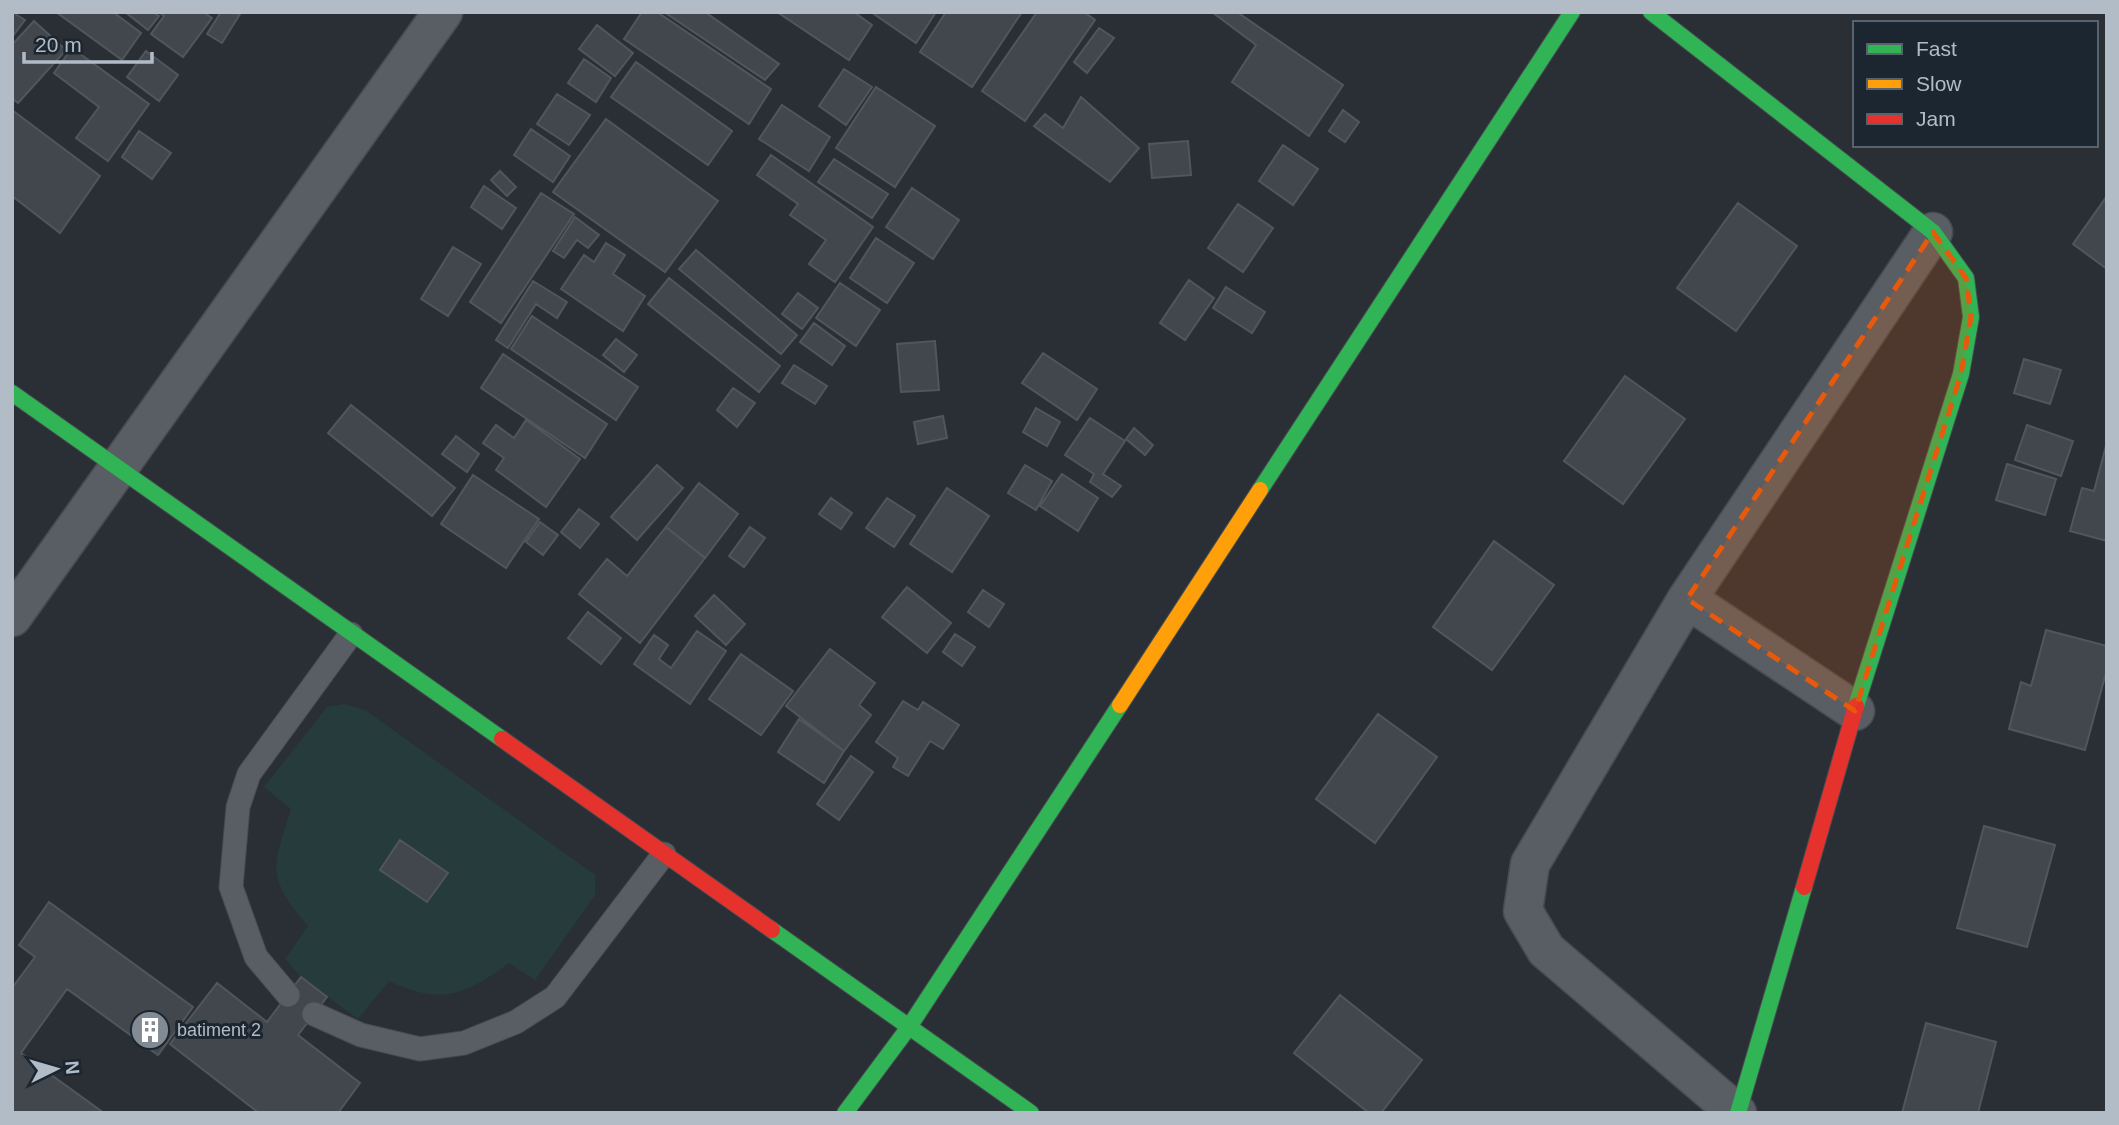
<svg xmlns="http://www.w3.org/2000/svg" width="2119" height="1125" font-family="Arial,sans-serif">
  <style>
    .green { fill: #263c3c }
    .building { fill: #41474c; stroke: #51565d; stroke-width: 2 }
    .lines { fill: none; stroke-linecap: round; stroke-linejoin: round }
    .lane-casing { stroke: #474b50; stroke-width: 25 }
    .street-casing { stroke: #474b50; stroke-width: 41 }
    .fast-casing { stroke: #474b50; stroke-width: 18 }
    .slow-casing { stroke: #474b50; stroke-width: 18 }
    .jam-casing { stroke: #474b50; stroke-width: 18 }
    .lane { stroke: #585e63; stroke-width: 23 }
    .street { stroke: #585e63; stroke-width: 38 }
    .fast { stroke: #30b455; stroke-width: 16 }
    .slow { stroke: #ff9f0a; stroke-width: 16 }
    .jam { stroke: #e5322d; stroke-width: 16 }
    .marked { fill: #e8590c; fill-opacity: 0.2; stroke: #e8590c; stroke-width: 5; stroke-dasharray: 14 9; stroke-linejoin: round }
    .labels { text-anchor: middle; stroke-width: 6; stroke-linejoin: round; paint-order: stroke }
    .poi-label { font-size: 18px; fill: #b2bcc7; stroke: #1c2630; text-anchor: start }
  </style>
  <rect width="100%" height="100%" fill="#292f35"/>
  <!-- green -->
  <path class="green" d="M 344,704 L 365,710 L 595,875 L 595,895 L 535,980 L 509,963 C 464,996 441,1005 389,981 L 358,1019 L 301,977 L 285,959 L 308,926 C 265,876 273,868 291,809 L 264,787 L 327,707 Z"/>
  <!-- building -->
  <path class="building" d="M 12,12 L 25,20 L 12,37 Z
    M 56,12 L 113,12 L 141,33 L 122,60 Z
    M 125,12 L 153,12 L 159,16 L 148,30 Z
    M 159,12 L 203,12 L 212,18 L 183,57 L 151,34 L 164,16 Z
    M 221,12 L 240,14 L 222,43 L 207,34 Z
    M 642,12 L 657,12 L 771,89 L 749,124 L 624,39 Z
    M 664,12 L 705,12 L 779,64 L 765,80 Z
    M 777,12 L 854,12 L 872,25 L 849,60 Z
    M 871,12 L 936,12 L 916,43 Z
    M 946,12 L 1022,12 L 972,87 L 920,52 Z
    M 1037,12 L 1084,12 L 1095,20 L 1025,121 L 982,91 Z
    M 1212,12 L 1237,12 L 1343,85 L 1309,136 L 1232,82 L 1256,45 Z
    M 34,21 L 66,50 L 18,103 L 12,98 L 12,45 Z
    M 597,25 L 633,53 L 615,76 L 579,49 Z
    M 1099,28 L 1114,38 L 1087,73 L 1074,62 Z
    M 72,48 L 149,104 L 108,161 L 76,138 L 99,107 L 54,73 Z
    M 146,51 L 178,75 L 159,101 L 127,77 Z
    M 584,59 L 611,78 L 596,102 L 568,83 Z
    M 636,62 L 732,131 L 708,165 L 611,97 Z
    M 844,69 L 872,87 L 846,125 L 819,106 Z
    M 876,87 L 935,126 L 895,187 L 836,148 Z
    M 557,94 L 590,115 L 569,145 L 537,124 Z
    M 1081,97 L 1139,148 L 1110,182 L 1034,126 L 1045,114 L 1063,128 Z
    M 782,105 L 830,137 L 809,171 L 759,139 Z
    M 12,110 L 100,176 L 60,233 L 12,196 Z
    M 1343,110 L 1359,122 L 1345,142 L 1329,131 Z
    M 606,119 L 718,201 L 665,272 L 553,192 Z
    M 531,129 L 570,156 L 553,182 L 514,155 Z
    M 139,131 L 171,153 L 152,179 L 122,157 Z
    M 1188,141 L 1191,175 L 1152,178 L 1149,144 Z
    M 1283,145 L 1318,169 L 1293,205 L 1259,181 Z
    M 771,155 L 873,227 L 835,282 L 809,264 L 826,240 L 790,215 L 798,204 L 757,175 Z
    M 834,159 L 888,194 L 872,218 L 818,182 Z
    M 500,171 L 516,187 L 507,196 L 491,180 Z
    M 484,186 L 516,208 L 502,229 L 471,207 Z
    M 912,188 L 959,220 L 933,259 L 886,227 Z
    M 541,193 L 574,214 L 501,323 L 470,302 Z
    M 2107,196 L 2107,269 L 2073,244 Z
    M 1738,203 L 1797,246 L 1736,331 L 1677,288 Z
    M 1238,204 L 1273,228 L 1243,272 L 1208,248 Z
    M 575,217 L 599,235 L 588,248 L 577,240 L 564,258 L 553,251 Z
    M 876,238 L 914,263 L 887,303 L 850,278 Z
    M 606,243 L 625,255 L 613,274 L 645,296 L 623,331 L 561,289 L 584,255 L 594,262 Z
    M 453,247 L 481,264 L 448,316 L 421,299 Z
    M 696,250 L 797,335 L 781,354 L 679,269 Z
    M 669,278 L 780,366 L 759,392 L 648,304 Z
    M 1189,280 L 1214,298 L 1185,340 L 1160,323 Z
    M 533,281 L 567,302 L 557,318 L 536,304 L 508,348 L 496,340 Z
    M 840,283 L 880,310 L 856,346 L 816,318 Z
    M 1226,287 L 1265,312 L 1252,333 L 1213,308 Z
    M 798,293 L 818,308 L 802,329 L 782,314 Z
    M 532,316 L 638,387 L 616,420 L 511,349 Z
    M 814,323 L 845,346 L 832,365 L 800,342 Z
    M 616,339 L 637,355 L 624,372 L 603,355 Z
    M 935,341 L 939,390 L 901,392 L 897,344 Z
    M 1043,353 L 1097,389 L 1077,420 L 1022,383 Z
    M 503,354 L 607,424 L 585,458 L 481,388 Z
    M 2024,359 L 2061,370 L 2050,404 L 2014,393 Z
    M 794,365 L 827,386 L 815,404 L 782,383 Z
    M 1625,376 L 1685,419 L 1623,504 L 1564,461 Z
    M 733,388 L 755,403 L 737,427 L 717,410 Z
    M 351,405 L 455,488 L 432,516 L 328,433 Z
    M 1036,408 L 1060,422 L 1047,446 L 1023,432 Z
    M 943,416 L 947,438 L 918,444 L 914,422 Z
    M 1090,418 L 1125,441 L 1103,474 L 1121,486 L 1112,497 L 1090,482 L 1094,474 L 1065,455 Z
    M 526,420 L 580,459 L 546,507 L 496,470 L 504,458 L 483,443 L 496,425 L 514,438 Z
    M 2027,425 L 2073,441 L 2061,476 L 2015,460 Z
    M 1134,428 L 1153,445 L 1145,455 L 1126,439 Z
    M 456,436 L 479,454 L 467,472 L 442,454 Z
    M 2107,442 L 2107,541 L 2070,531 L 2082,488 L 2094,491 Z
    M 2007,464 L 2056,479 L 2045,515 L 1996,500 Z
    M 657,465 L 683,488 L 637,540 L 611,517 Z
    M 1025,465 L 1052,481 L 1036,510 L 1008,493 Z
    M 1062,474 L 1098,498 L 1078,531 L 1040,506 Z
    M 473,475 L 539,519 L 506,568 L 441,524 Z
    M 699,483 L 738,514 L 705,558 L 666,527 Z
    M 947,488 L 989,516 L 952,572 L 910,544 Z
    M 831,498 L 852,513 L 841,529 L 819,514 Z
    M 887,498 L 915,516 L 894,547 L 866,528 Z
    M 579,509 L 599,524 L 580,548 L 561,532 Z
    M 540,522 L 558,535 L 543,555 L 526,542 Z
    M 666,527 L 705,558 L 640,643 L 579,594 L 607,559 L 627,576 Z
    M 750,527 L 765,538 L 744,567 L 729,556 Z
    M 1494,541 L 1554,585 L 1492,670 L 1433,627 Z
    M 907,587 L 951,623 L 927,653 L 882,617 Z
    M 983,590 L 1004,604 L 989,627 L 968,612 Z
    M 714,595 L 745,624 L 726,645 L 695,616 Z
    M 588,612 L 621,638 L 601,664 L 568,638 Z
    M 2046,630 L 2107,646 L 2107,669 L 2085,750 L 2009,729 L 2021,682 L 2031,686 Z
    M 697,631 L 726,651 L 690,704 L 634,664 L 654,635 L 668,645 L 659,659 L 671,668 Z
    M 955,634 L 975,647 L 962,666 L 943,652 Z
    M 830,649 L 875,683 L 859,705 L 871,715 L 844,751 L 786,706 Z
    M 741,654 L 793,691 L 761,735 L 709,699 Z
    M 903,701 L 918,710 L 923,702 L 959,725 L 943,749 L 930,741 L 908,776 L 893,767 L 898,758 L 876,742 Z
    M 1378,714 L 1437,757 L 1375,843 L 1316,799 Z
    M 799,719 L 844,751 L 824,783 L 778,752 Z
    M 851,756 L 873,772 L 839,820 L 817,804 Z
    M 1984,826 L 2055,845 L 2027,947 L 1957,928 Z
    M 400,840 L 448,873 L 427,902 L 380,870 Z
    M 49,902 L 193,1007 L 158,1055 L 67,989 L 21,1053 L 104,1113 L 12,1113 L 12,988 L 35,957 L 19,945 Z
    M 301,977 L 327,997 L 298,1035 L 360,1083 L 338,1113 L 259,1113 L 170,1044 L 217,983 L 267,1022 Z
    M 1340,995 L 1422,1060 L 1381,1113 L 1369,1113 L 1294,1053 Z
    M 1926,1023 L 1996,1042 L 1978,1113 L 1902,1113 Z"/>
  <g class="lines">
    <!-- lane casing -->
    <g class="lane-casing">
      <path id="lane" d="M 288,995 L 256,957 L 231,887 L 238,807 L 249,774 L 351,634
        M 314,1014 L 361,1035 L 420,1049 L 464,1043 L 516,1022 L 555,997 L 664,854"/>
    </g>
    <!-- street casing -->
    <g class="street-casing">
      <path id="street" d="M 1687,599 L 1855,711
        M 12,617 L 443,12
        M 1737,1113 L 1546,950 L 1523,911 L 1530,864 L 1687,599 L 1933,232"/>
    </g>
    <!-- fast casing -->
    <g class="fast-casing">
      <path id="fast" d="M 1651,12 L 1933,232 L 1966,278 L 1971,317 L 1961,374 L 1856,706
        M 12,393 L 502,739
        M 1260,490 L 1572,12
        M 772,930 L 1031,1113
        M 845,1113 L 909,1027 L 1120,705
        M 1738,1113 L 1804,887"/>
    </g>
    <!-- slow casing -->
    <g class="slow-casing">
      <path id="slow" d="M 1120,705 L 1260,490"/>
    </g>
    <!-- jam casing -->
    <g class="jam-casing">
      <path id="jam" d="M 502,739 L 772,930
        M 1804,887 L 1856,706"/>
    </g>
    <!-- lane -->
    <use href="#lane" class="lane"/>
    <!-- street -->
    <use href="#street" class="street"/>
    <!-- fast -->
    <use href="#fast" class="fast"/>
    <!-- slow -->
    <use href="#slow" class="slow"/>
    <!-- jam -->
    <use href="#jam" class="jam"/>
  </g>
  <!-- marked area -->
  <path class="marked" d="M 1933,232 L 1966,278 L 1971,317 L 1961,374 L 1855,711 L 1687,599 Z"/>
  <!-- icons -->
  <defs>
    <g id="building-disc" transform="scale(2.0125)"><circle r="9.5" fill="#828b94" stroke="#1c2630"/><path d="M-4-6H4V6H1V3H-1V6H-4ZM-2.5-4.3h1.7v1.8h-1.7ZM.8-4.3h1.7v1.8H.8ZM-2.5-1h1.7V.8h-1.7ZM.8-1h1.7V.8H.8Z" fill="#fff"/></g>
  </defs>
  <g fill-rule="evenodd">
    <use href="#building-disc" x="150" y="1030"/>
  </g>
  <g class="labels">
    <!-- poi labels -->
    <g class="poi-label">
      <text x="177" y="1036">batiment 2</text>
    </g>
  </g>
  <!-- border -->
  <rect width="2119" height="1125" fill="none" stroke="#b2bcc7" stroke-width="28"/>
  <!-- legend -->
  <rect x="1853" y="21" width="245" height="126" fill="#1c2630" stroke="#58626c" stroke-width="2"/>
  <rect x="1867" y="44" width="35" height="10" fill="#30b455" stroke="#58626c" stroke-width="2"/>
  <text x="1916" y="56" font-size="21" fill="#b2bcc7">Fast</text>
  <rect x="1867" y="79" width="35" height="10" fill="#ff9f0a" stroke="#58626c" stroke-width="2"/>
  <text x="1916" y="91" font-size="21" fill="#b2bcc7">Slow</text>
  <rect x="1867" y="114" width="35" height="10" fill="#e5322d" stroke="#58626c" stroke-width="2"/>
  <text x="1916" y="126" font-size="21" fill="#b2bcc7">Jam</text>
  <!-- north arrow -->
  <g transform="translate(56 1069) rotate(85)" stroke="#1c2630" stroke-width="5" paint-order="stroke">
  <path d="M0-5L12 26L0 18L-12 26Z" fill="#b2bcc7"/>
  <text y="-10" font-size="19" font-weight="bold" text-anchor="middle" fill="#b2bcc7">N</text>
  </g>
  <!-- scale -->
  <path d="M24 52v10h128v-10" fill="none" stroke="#b2bcc7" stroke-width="3.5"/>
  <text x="35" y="52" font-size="21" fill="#b2bcc7" stroke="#1c2630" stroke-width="5" paint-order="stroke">20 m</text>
</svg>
